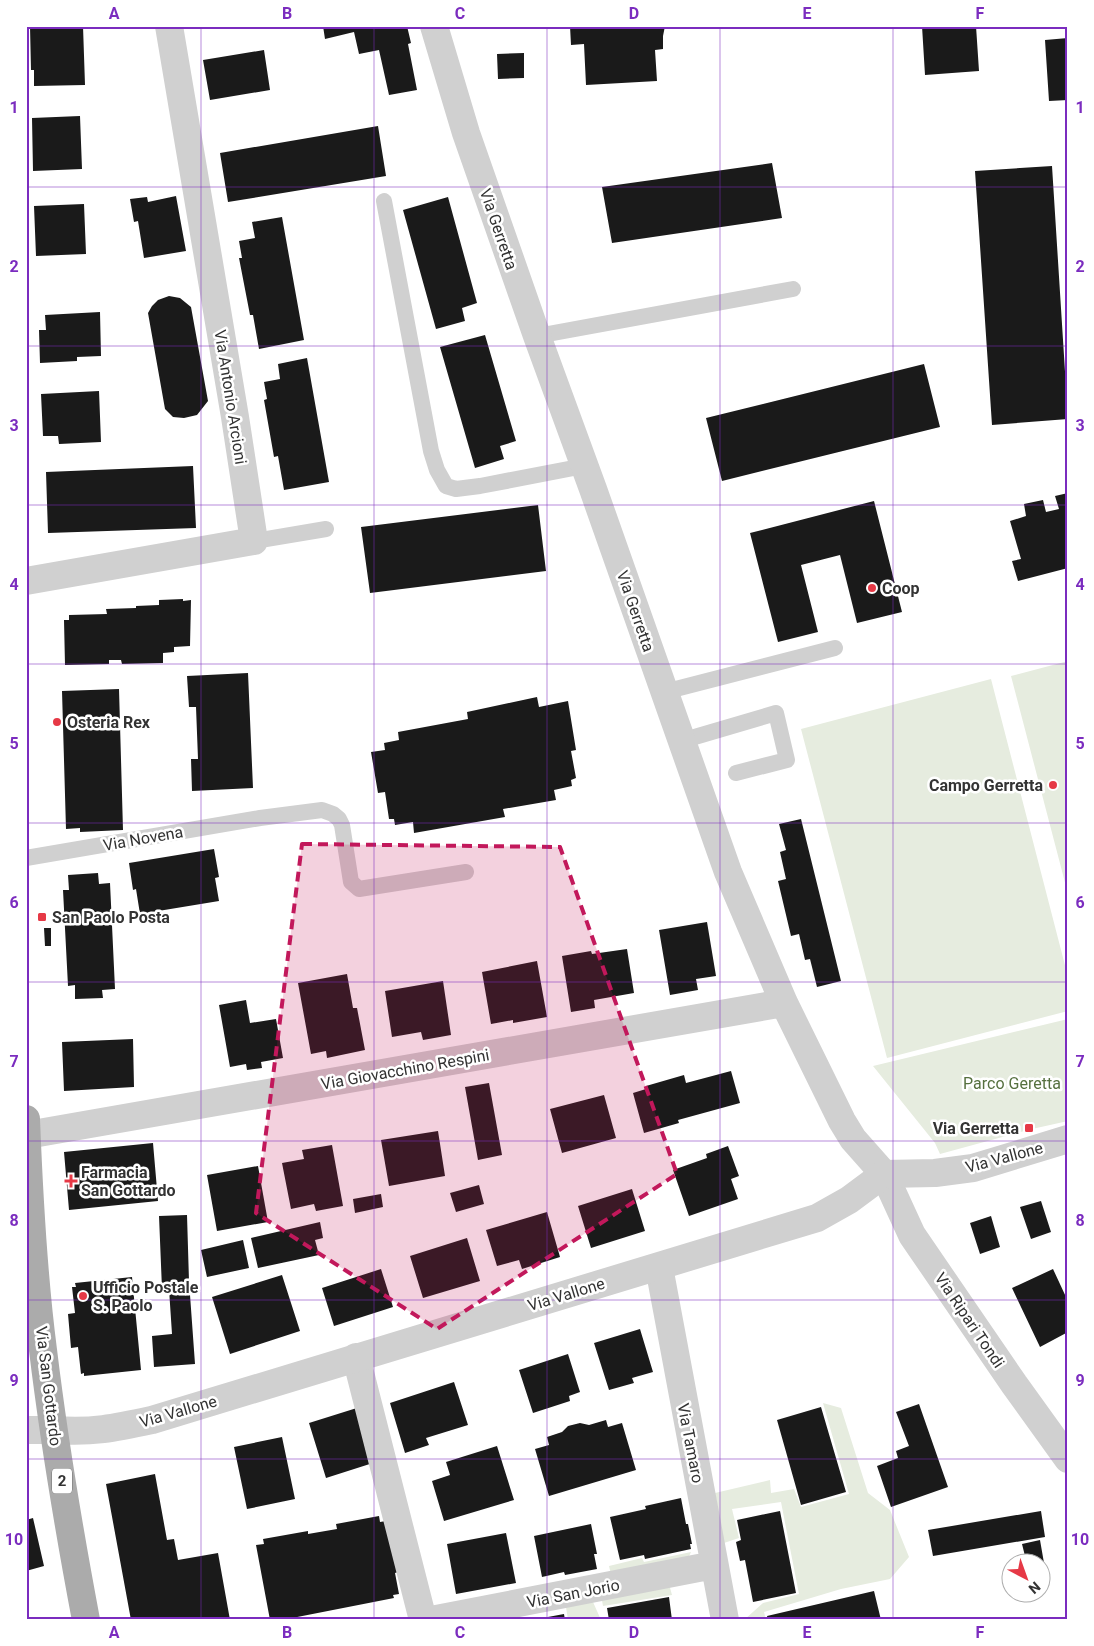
<svg xmlns="http://www.w3.org/2000/svg" width="1094" height="1646" font-family="Roboto,sans-serif">
  <style>
    .green { fill: #e6ecdf }
    .building { fill: #1a1a1a }
    .lines { fill: none; stroke-linecap: round; stroke-linejoin: round }
    .service { stroke: #d0d0d0; stroke-width: 16 }
    .minor { stroke: #d0d0d0; stroke-width: 28 }
    .tertiary { stroke: #d0d0d0; stroke-width: 28 }
    .primary { stroke: #ababab; stroke-width: 28 }
    .marked { fill: #c2185b; fill-opacity: 0.2; stroke: #c2185b; stroke-width: 4; stroke-dasharray: 10 6; stroke-linejoin: round }
    .grid { fill: none; stroke: #7b2cbf; stroke-width: 1; stroke-opacity: 0.55 }
    .poi-dot { fill: #e63946; stroke: #fff; stroke-width: 2 }
    .labels { text-anchor: middle; stroke-width: 5; stroke-linejoin: round; paint-order: stroke }
    .shield { fill: #fff; stroke: #707070; stroke-width: 1 }
    .shield-label { font-size: 15px; font-weight: bold; fill: #333 }
    .street-label { font-size: 16px; fill: #333; stroke: #fff }
    .poi-label { font-size: 16px; font-weight: bold; fill: #333; stroke: #fff; text-anchor: start }
    .park-label { font-size: 16px; fill: #56703f; stroke: #fff }
    .neatline { fill: none; stroke: #7b2cbf; stroke-width: 2 }
    .grid-label { font-size: 16px; text-anchor: middle; font-weight: bold; fill: #7b2cbf }
  </style>
  <rect width="100%" height="100%" fill="#fff"/>
  <!-- green -->
  <path class="green" d="M 1068,661 L 1068,894 L 1011,676 Z
    M 991,679 L 1068,977 L 1068,1011 L 887,1058 L 801,729 Z
    M 1068,1019 L 1068,1121 L 1032,1129 L 940,1154 L 935,1143 L 873,1066 Z
    M 823,1403 L 841,1408 L 868,1493 L 890,1510 L 909,1557 L 890,1579 L 841,1589 L 764,1612 L 766,1620 L 744,1620 L 763,1603 L 799,1594 L 781,1502 L 732,1509 L 739,1538 L 724,1543 L 715,1493 L 770,1480 L 771,1493 L 794,1489 L 801,1507 L 849,1494 Z
    M 691,1552 L 686,1563 L 612,1579 L 609,1566 L 642,1558 L 644,1562 Z
    M 669,1584 L 672,1595 L 603,1606 L 601,1595 Z
    M 593,1602 L 601,1620 L 568,1620 L 566,1607 Z"/>
  <!-- building -->
  <path class="building" d="M 30,26 L 83,26 L 85,85 L 34,86 L 34,70 L 31,70 Z
    M 323,26 L 407,26 L 411,43 L 408,44 L 417,90 L 389,95 L 379,50 L 359,54 L 354,32 L 325,39 Z
    M 485,26 L 515,26 L 515,28 L 485,29 Z
    M 570,26 L 665,26 L 663,36 L 663,49 L 655,50 L 657,81 L 586,85 L 584,44 L 571,45 Z
    M 922,26 L 976,26 L 979,71 L 925,75 Z
    M 1068,38 L 1068,100 L 1049,101 L 1045,40 Z
    M 264,50 L 270,90 L 210,100 L 203,60 Z
    M 524,53 L 524,78 L 498,79 L 497,54 Z
    M 80,116 L 82,169 L 33,171 L 32,118 Z
    M 378,126 L 386,176 L 228,202 L 220,153 Z
    M 772,163 L 782,218 L 612,243 L 602,187 Z
    M 1052,166 L 1068,419 L 992,425 L 975,171 Z
    M 176,196 L 186,251 L 144,258 L 138,221 L 134,222 L 130,199 L 147,197 L 148,202 Z
    M 448,197 L 477,303 L 462,308 L 465,321 L 436,329 L 403,210 Z
    M 84,204 L 86,254 L 36,256 L 34,206 Z
    M 282,217 L 304,340 L 259,349 L 253,315 L 250,315 L 239,258 L 242,258 L 239,241 L 255,238 L 252,222 Z
    M 169,296 L 180,298 L 191,307 L 208,401 L 197,415 L 184,418 L 173,417 L 165,409 L 148,313 L 152,306 L 158,300 Z
    M 100,312 L 101,356 L 77,357 L 77,361 L 40,363 L 39,330 L 46,330 L 45,315 Z
    M 485,335 L 516,441 L 500,446 L 504,459 L 475,468 L 440,347 Z
    M 307,358 L 329,482 L 284,490 L 278,456 L 274,457 L 264,400 L 267,399 L 264,382 L 280,379 L 278,364 Z
    M 924,364 L 940,427 L 722,481 L 706,418 Z
    M 99,391 L 101,442 L 59,444 L 58,436 L 43,436 L 41,394 Z
    M 193,466 L 196,528 L 48,533 L 46,472 Z
    M 1068,493 L 1068,568 L 1018,581 L 1012,561 L 1021,559 L 1010,521 L 1026,516 L 1024,504 L 1043,500 L 1046,512 L 1059,509 L 1055,496 Z
    M 874,501 L 902,612 L 857,623 L 840,555 L 801,565 L 818,632 L 778,642 L 750,533 Z
    M 538,505 L 546,571 L 370,593 L 361,527 Z
    M 183,599 L 183,601 L 191,600 L 190,646 L 174,647 L 174,652 L 163,653 L 163,663 L 122,664 L 121,660 L 109,660 L 109,664 L 65,665 L 64,620 L 69,620 L 69,615 L 107,614 L 106,609 L 136,608 L 136,606 L 159,605 L 159,600 Z
    M 248,673 L 253,788 L 192,791 L 191,759 L 198,759 L 196,707 L 189,707 L 187,676 Z
    M 119,689 L 123,830 L 80,832 L 80,828 L 66,829 L 62,691 Z
    M 537,697 L 539,707 L 568,701 L 576,750 L 571,751 L 576,778 L 571,780 L 572,786 L 554,790 L 556,800 L 503,809 L 505,817 L 414,833 L 413,822 L 395,825 L 394,819 L 389,819 L 385,792 L 378,793 L 371,752 L 385,750 L 384,743 L 399,740 L 398,732 L 468,719 L 467,712 Z
    M 801,819 L 841,981 L 817,987 L 810,959 L 805,960 L 799,934 L 791,936 L 778,881 L 786,879 L 780,852 L 786,850 L 779,824 Z
    M 214,849 L 219,877 L 215,878 L 219,901 L 140,914 L 136,889 L 133,890 L 129,863 Z
    M 98,873 L 99,884 L 110,883 L 115,989 L 102,990 L 103,998 L 75,999 L 75,985 L 68,986 L 63,890 L 69,890 L 68,875 Z
    M 707,922 L 716,976 L 696,979 L 698,990 L 670,995 L 659,930 Z
    M 44,928 L 51,928 L 51,946 L 45,946 Z
    M 627,949 L 634,993 L 594,1000 L 595,1008 L 571,1012 L 562,956 L 591,951 L 592,954 Z
    M 537,961 L 547,1017 L 513,1023 L 513,1020 L 491,1024 L 482,972 Z
    M 347,974 L 353,1008 L 357,1008 L 365,1050 L 327,1058 L 326,1051 L 311,1054 L 298,983 Z
    M 443,981 L 451,1035 L 423,1040 L 421,1032 L 392,1037 L 385,991 Z
    M 246,1000 L 250,1023 L 276,1019 L 283,1058 L 261,1062 L 262,1068 L 247,1070 L 246,1064 L 230,1067 L 219,1005 Z
    M 133,1039 L 134,1087 L 64,1091 L 62,1042 Z
    M 731,1071 L 740,1103 L 678,1120 L 679,1123 L 644,1133 L 633,1093 L 646,1089 L 646,1086 L 684,1075 L 686,1083 Z
    M 489,1083 L 502,1155 L 478,1160 L 465,1087 Z
    M 604,1095 L 616,1138 L 562,1153 L 550,1109 Z
    M 438,1131 L 445,1176 L 389,1186 L 381,1140 Z
    M 153,1143 L 158,1201 L 69,1210 L 64,1152 Z
    M 332,1145 L 343,1206 L 316,1211 L 314,1204 L 291,1209 L 282,1163 L 304,1159 L 302,1150 Z
    M 728,1146 L 739,1176 L 731,1179 L 738,1199 L 689,1216 L 673,1170 L 707,1158 L 706,1154 Z
    M 258,1166 L 268,1222 L 217,1231 L 207,1175 Z
    M 479,1185 L 484,1204 L 456,1212 L 450,1193 Z
    M 632,1189 L 645,1231 L 591,1248 L 578,1206 Z
    M 381,1194 L 383,1207 L 355,1213 L 353,1199 Z
    M 1041,1201 L 1051,1232 L 1031,1239 L 1020,1207 Z
    M 547,1212 L 560,1257 L 522,1269 L 519,1260 L 497,1266 L 486,1230 Z
    M 187,1215 L 189,1281 L 195,1364 L 154,1367 L 152,1336 L 172,1334 L 169,1289 L 162,1289 L 159,1216 Z
    M 991,1216 L 1000,1247 L 980,1254 L 970,1223 Z
    M 320,1222 L 323,1238 L 315,1240 L 319,1255 L 258,1268 L 251,1238 Z
    M 467,1238 L 480,1281 L 423,1298 L 410,1256 Z
    M 243,1240 L 249,1268 L 207,1277 L 201,1250 Z
    M 381,1269 L 393,1307 L 334,1326 L 322,1288 Z
    M 1053,1269 L 1066,1297 L 1068,1297 L 1068,1332 L 1040,1347 L 1012,1288 Z
    M 282,1275 L 300,1331 L 230,1354 L 212,1297 Z
    M 132,1277 L 141,1370 L 84,1376 L 84,1373 L 81,1374 L 78,1347 L 71,1348 L 68,1314 L 75,1313 L 72,1287 L 76,1287 L 75,1283 Z
    M 640,1329 L 653,1372 L 632,1378 L 634,1383 L 609,1390 L 594,1343 Z
    M 568,1354 L 580,1392 L 569,1396 L 570,1401 L 533,1413 L 519,1370 Z
    M 454,1382 L 468,1425 L 426,1438 L 429,1445 L 405,1453 L 390,1403 Z
    M 919,1404 L 948,1487 L 891,1507 L 877,1466 L 898,1458 L 896,1451 L 909,1446 L 896,1412 Z
    M 360,1407 L 376,1462 L 326,1478 L 309,1423 Z
    M 821,1407 L 846,1492 L 801,1505 L 777,1420 Z
    M 606,1420 L 608,1427 L 622,1423 L 636,1470 L 549,1496 L 535,1449 L 549,1445 L 547,1437 L 562,1432 L 568,1426 L 580,1423 L 589,1425 Z
    M 282,1437 L 295,1499 L 247,1509 L 234,1447 Z
    M 497,1446 L 514,1500 L 444,1521 L 432,1481 L 450,1475 L 446,1462 Z
    M 155,1474 L 167,1540 L 174,1539 L 178,1560 L 218,1553 L 230,1620 L 131,1620 L 106,1484 Z
    M 681,1498 L 686,1524 L 688,1524 L 692,1544 L 690,1544 L 691,1549 L 645,1559 L 644,1555 L 620,1560 L 610,1517 L 646,1509 L 645,1506 Z
    M 780,1511 L 796,1593 L 753,1602 L 745,1560 L 740,1561 L 736,1542 L 741,1540 L 737,1520 Z
    M 1041,1511 L 1045,1537 L 933,1556 L 928,1530 Z
    M 379,1516 L 380,1522 L 386,1521 L 398,1572 L 395,1573 L 399,1594 L 393,1595 L 394,1598 L 282,1620 L 270,1620 L 256,1545 L 264,1544 L 263,1539 L 308,1531 L 308,1534 L 337,1529 L 336,1524 Z
    M 33,1518 L 44,1566 L 26,1571 L 26,1520 Z
    M 591,1524 L 597,1554 L 594,1554 L 597,1569 L 565,1575 L 564,1572 L 542,1577 L 534,1536 Z
    M 506,1533 L 516,1583 L 456,1594 L 447,1544 Z
    M 1040,1540 L 1044,1563 L 1027,1564 L 1022,1544 Z
    M 874,1591 L 881,1620 L 768,1620 L 767,1616 Z
    M 669,1597 L 672,1620 L 609,1620 L 607,1608 Z
    M 564,1614 L 565,1620 L 537,1620 L 537,1619 Z"/>
  <g class="lines">
    <!-- service -->
    <path class="service" d="M 384,201 L 431,451 L 437,470 L 446,486 L 456,489 L 480,486 L 584,466
      M 537,336 L 793,289
      M 254,541 L 326,529
      M 664,692 L 835,648
      M 681,741 L 776,713 L 787,760 L 736,773
      M 26,858 L 260,818 L 322,810 L 333,814 L 339,819 L 342,825 L 351,882 L 359,889 L 466,872"/>
    <!-- minor -->
    <path class="minor" d="M 434,26 L 466,133 L 537,336 L 593,489 L 728,872 L 784,1003 L 842,1121 L 853,1139 L 884,1174 L 912,1235 L 1014,1384 L 1068,1459
      M 26,581 L 254,541 L 235,417 L 169,26
      M 27,1135 L 784,1003
      M 659,1267 L 725,1620
      M 356,1357 L 423,1620
      M 26,1430 L 54,1430
      M 431,1620 L 714,1565"/>
    <!-- tertiary -->
    <path class="tertiary" d="M 54,1430 C 92,1433 115,1428 152,1420 L 817,1218 L 849,1200 L 884,1174 L 935,1173 L 973,1168 L 1068,1139"/>
    <!-- primary -->
    <path class="primary" d="M 26,1119 C 29,1196 33,1274 43,1350 C 54,1441 69,1530 86,1620"/>
  </g>
  <!-- marked area -->
  <path class="marked" d="M 302,844 L 560,847 L 677,1174 L 437,1329 L 256,1213 Z"/>
  <!-- grid -->
  <path class="grid" d="M 201,26 L 201,1620M 374,26 L 374,1620M 547,26 L 547,1620M 720,26 L 720,1620M 893,26 L 893,1620M 26,187 L 1068,187M 26,346 L 1068,346M 26,505 L 1068,505M 26,664 L 1068,664M 26,823 L 1068,823M 26,982 L 1068,982M 26,1141 L 1068,1141M 26,1300 L 1068,1300M 26,1459 L 1068,1459"/>
  <!-- markers -->
  <g class="poi-dot">
    <circle cx="872" cy="588" r="5"/>
    <circle cx="57" cy="722" r="5"/>
    <circle cx="1053" cy="785" r="5"/>
    <rect x="37" y="912" width="10" height="10" rx="2.5"/>
    <rect x="1024" y="1123" width="10" height="10" rx="2.5"/>
    <path d="M68.5 1173.5h5v5h5v5h-5v5h-5v-5h-5v-5h5z"/>
    <circle cx="83" cy="1296" r="5"/>
  </g>
  <g class="labels">
    <!-- shield labels -->
    <rect class="shield" x="52" y="1468.5" width="20" height="25" rx="4"/>
    <g class="shield-label">
      <text x="62" y="1486">2</text>
    </g>
    <!-- street labels -->
    <g class="street-label">
      <text transform="translate(499 229) rotate(71)" y="6">Via Gerretta</text>
      <text transform="translate(231 397) rotate(81)" y="6">Via Antonio Arcioni</text>
      <text transform="translate(636 611) rotate(71)" y="6">Via Gerretta</text>
      <text transform="translate(143 838) rotate(-10)" y="6">Via Novena</text>
      <text transform="translate(405 1069) rotate(-10)" y="6">Via Giovacchino Respini</text>
      <text transform="translate(1004 1157) rotate(-15)" y="6">Via Vallone</text>
      <text transform="translate(566 1294) rotate(-17)" y="6">Via Vallone</text>
      <text transform="translate(970 1320) rotate(56)" y="6">Via Ripari Tondi</text>
      <text transform="translate(49 1386) rotate(83)" y="6">Via San Gottardo</text>
      <text transform="translate(178 1411) rotate(-16)" y="6">Via Vallone</text>
      <text transform="translate(691 1443) rotate(79)" y="6">Via Tamaro</text>
      <text transform="translate(573 1593) rotate(-11)" y="6">Via San Jorio</text>
    </g>
    <!-- poi labels -->
    <g class="poi-label">
      <text x="882" y="594">Coop</text>
      <text x="67" y="728">Osteria Rex</text>
      <text x="1043" y="791" text-anchor="end">Campo Gerretta</text>
      <text x="52" y="923">San Paolo Posta</text>
      <text x="1019" y="1134" text-anchor="end">Via Gerretta</text>
      <text x="81" y="1178">Farmacia<tspan x="81" dy="18">San Gottardo</tspan></text>
      <text x="93" y="1293">Ufficio Postale<tspan x="93" dy="18">S. Paolo</tspan></text>
    </g>
    <!-- park labels -->
    <g class="park-label">
      <text x="1012" y="1089">Parco Geretta</text>
    </g>
  </g>
  <!-- border -->
  <rect width="1094" height="1646" fill="none" stroke="#ffffff" stroke-width="55"/>
  <!-- north arrow -->
  <g transform="translate(1026 1578) rotate(139)"><circle r="24" fill="#ffffff" stroke="#adadad"/>
  <path d="M0-4L9 19L0 12L-9 19Z" fill="#e63946"/>
  <text y="-8" font-size="14" font-weight="bold" text-anchor="middle" fill="#333333">N</text>
  </g>
  <rect x="28" y="28" width="1038" height="1590" class="neatline"/>
  <g class="grid-label">
    <text x="114" y="19">A</text>
    <text x="287" y="19">B</text>
    <text x="460" y="19">C</text>
    <text x="634" y="19">D</text>
    <text x="807" y="19">E</text>
    <text x="980" y="19">F</text>
    <text x="14" y="113">1</text>
    <text x="1080" y="113">1</text>
    <text x="14" y="272">2</text>
    <text x="1080" y="272">2</text>
    <text x="14" y="431">3</text>
    <text x="1080" y="431">3</text>
    <text x="14" y="590">4</text>
    <text x="1080" y="590">4</text>
    <text x="14" y="749">5</text>
    <text x="1080" y="749">5</text>
    <text x="14" y="908">6</text>
    <text x="1080" y="908">6</text>
    <text x="14" y="1067">7</text>
    <text x="1080" y="1067">7</text>
    <text x="14" y="1226">8</text>
    <text x="1080" y="1226">8</text>
    <text x="14" y="1386">9</text>
    <text x="1080" y="1386">9</text>
    <text x="14" y="1545">10</text>
    <text x="1080" y="1545">10</text>
    <text x="114" y="1638">A</text>
    <text x="287" y="1638">B</text>
    <text x="460" y="1638">C</text>
    <text x="634" y="1638">D</text>
    <text x="807" y="1638">E</text>
    <text x="980" y="1638">F</text>
  </g>
</svg>
